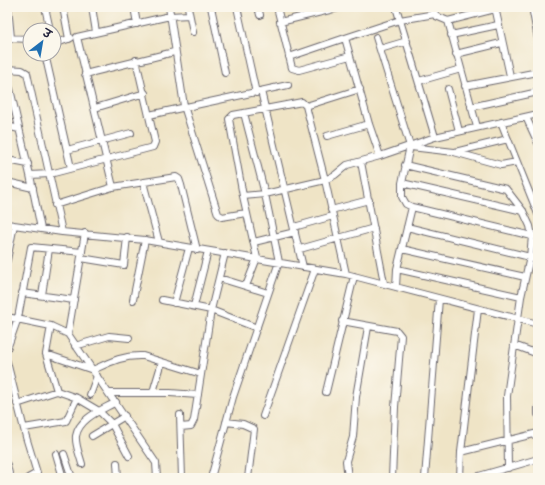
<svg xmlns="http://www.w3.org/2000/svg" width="545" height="485" font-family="Mynerve,'Playpen Sans Deva',sans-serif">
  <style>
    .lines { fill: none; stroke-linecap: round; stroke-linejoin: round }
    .minor-casing { stroke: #6a666c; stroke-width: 8 }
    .minor { stroke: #fff; stroke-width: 6 }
  </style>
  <rect width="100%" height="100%" fill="#fbf7ec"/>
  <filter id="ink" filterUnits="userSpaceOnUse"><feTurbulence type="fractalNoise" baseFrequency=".025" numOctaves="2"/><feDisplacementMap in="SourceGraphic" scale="8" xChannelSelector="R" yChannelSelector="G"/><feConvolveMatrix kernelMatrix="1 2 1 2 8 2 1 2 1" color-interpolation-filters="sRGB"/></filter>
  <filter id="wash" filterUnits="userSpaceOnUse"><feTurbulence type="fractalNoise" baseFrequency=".012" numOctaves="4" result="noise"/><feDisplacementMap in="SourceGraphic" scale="16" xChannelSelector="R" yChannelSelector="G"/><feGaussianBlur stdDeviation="0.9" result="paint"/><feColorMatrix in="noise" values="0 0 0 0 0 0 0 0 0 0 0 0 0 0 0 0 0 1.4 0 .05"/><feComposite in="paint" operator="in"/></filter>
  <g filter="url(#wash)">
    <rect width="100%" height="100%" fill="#efe4c6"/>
  </g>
  <g filter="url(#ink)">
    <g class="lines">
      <!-- minor casing -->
      <g class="minor-casing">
        <path id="minor" d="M 8,7 L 11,38
          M 45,7 L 50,30
          M 63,7 L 69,39
          M 92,7 L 96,32
          M 134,7 L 137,24
          M 169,7 L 184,106 L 218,214 L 222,217 L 246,213
          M 188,7 L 193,32
          M 211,7 L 225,73
          M 237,7 L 256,93
          M 258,7 L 260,15
          M 277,7 L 292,68 L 299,70 L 350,56
          M 396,7 L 435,137
          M 432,7 L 436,16 L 448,21 L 495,9
          M 495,7 L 510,76
          M 532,7 L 538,39
          M 448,21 L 477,127
          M 280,22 L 342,7
          M 451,35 L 498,25
          M 376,37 L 410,146 L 402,183 L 402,197 L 406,204 L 412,207 L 532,236 L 538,236
          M 7,38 L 30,39
          M 54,44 L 71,38
          M 380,49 L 407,41
          M 45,54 L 71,168
          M 456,54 L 501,43
          M 289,57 L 345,38
          M 7,69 L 22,70 L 27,73 L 62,232
          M 85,74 L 174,52
          M 419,81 L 461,69
          M 465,86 L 538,72
          M 10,89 L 30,175 L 41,229
          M 448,89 L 459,131
          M 261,91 L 303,267
          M 306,106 L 360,89
          M 471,107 L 538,92
          M 95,108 L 145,93
          M 149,115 L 288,85
          M 526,117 L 538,143
          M 501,122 L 538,214
          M 7,126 L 19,129
          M 327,136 L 369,124
          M 411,147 L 454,152 L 501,165 L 517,162
          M 67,150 L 131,133
          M 455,152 L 508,139
          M 380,156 L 369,124 L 345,38 L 400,20 L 435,14
          M 7,160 L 28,164
          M 361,162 L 384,283
          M 405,165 L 506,189 L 523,211 L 530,226 L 532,236 L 530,257 L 521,297 L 507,396 L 508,468
          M 30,175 L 50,174 L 153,147 L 155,142 L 136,60
          M 7,182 L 33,188
          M 143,182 L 159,242
          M 402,183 L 523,211
          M 113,187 L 77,37 L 170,16 L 189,15
          M 243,196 L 265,194 L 325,180 L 335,175 L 347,165 L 380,156 L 435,137 L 538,114
          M 55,205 L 113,187 L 176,177 L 179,179 L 181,185 L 197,250
          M 331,210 L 369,200
          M 7,224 L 62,232 L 145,240 L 346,274 L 538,324
          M 294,227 L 333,216
          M 407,227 L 530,257 L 538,261
          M 85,233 L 68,334 L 156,463 L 157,478
          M 254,242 L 295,232
          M 300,249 L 374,228
          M 402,249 L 525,277
          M 81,258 L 124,265 L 127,237
          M 7,260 L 14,225
          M 397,269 L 521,297
          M 219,278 L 268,293
          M 246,286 L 257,258 L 243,196 L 229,119 L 233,115 L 302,102 L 306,106 L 325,180 L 346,274
          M 396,287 L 397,269 L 412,207
          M 22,293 L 74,300
          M 42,295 L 49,249
          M 133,300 L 145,240
          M 162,300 L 211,310 L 257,328
          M 174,303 L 189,248
          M 194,306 L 208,251
          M 7,317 L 51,326 L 68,334
          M 342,321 L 397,331 L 401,336 L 395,407 L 392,478
          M 51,326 L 46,354 L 57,391
          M 514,345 L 538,354
          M 75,346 L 109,336 L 129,338
          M 7,349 L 18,318 L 31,247 L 82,252
          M 46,354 L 93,370 C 110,362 123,355 143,356 L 201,374
          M 7,362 L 26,437 L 37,473 L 28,478
          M 153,392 L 162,362
          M 326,392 L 354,276
          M 109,393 L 170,393 L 198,395
          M 90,395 L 97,376
          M 17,404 L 57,391 L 77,398 L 99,411 L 112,424 L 129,456
          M 538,408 L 538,414
          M 180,415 L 182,478
          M 263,416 L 315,269
          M 226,422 L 243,424 L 254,429 L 248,478
          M 181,427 L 191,426 L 194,420 L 211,310 L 225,253
          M 24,428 L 66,421 L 77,398
          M 92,436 L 125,416
          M 461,452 L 538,433
          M 56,454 L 63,478
          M 64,454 L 72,478
          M 117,463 L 118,478
          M 82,464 C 80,456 75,445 76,436 C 79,418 102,410 116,402
          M 7,465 L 10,478
          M 211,478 L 233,397 L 279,262 L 265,194 L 244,113
          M 348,478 L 346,461 L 353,437 L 356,397 L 368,327
          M 425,478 L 439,299
          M 460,478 L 461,452 L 478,309
          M 472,478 L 538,459"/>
      </g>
      <!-- minor -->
      <use href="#minor" class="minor"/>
    </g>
  </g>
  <!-- margin -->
  <rect width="545" height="485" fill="none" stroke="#fbf7ec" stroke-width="24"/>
  <!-- north arrow -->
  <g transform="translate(42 42) rotate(31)"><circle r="19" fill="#fbf7ec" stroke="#a4a2a5"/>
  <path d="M0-3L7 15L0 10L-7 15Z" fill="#1f6fb2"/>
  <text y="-6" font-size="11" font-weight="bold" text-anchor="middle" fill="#22223b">उ</text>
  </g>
</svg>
